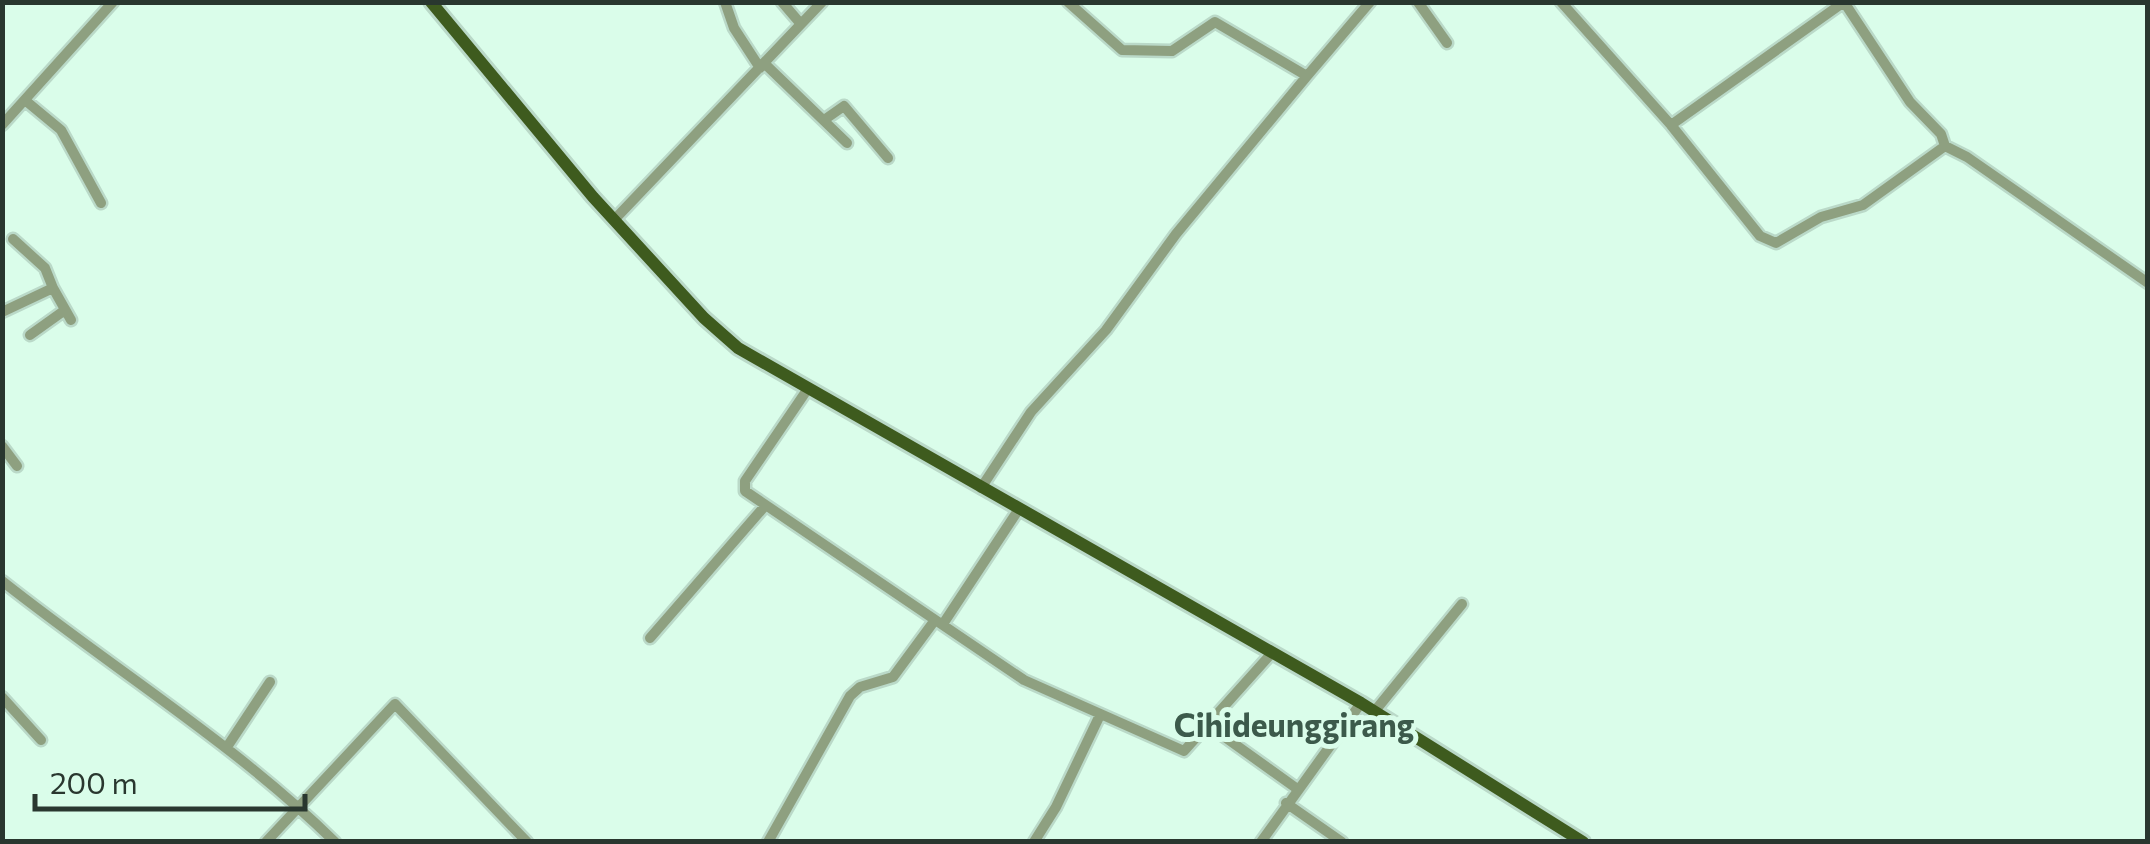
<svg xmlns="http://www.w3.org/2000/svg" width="2150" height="844" font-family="Commissioner,sans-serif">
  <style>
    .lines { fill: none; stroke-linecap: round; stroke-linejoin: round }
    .minor-casing { stroke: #bad9c8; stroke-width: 15 }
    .major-casing { stroke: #bad9c8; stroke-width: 18 }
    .minor { stroke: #8ea080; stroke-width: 10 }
    .major { stroke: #3e5b1e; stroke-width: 12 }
    .labels { text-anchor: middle; stroke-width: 10; stroke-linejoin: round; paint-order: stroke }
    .quarter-label { font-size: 32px; font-weight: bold; fill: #3c5a4b; stroke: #dafdea }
  </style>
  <rect width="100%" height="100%" fill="#dafdea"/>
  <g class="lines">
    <!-- minor casing -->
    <g class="minor-casing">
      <path id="minor" d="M 725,2 L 734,28 L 760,68
        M 782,2 L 800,23
        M 1418,2 L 1447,43
        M 1561,2 L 1671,125 L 1760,236 L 1776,243 L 1821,217 L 1863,205 L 1945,146 L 1967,157 L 2148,283
        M 764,63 L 847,143
        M 1307,76 L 1370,2
        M 26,101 L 61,130 L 101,203
        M 824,120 L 844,106 L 888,158
        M 2,125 L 113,2
        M 1671,125 L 1844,2 L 1910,102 L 1941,134 L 1945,146
        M 614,220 L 822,2
        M 13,239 L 45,268 L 53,288
        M 2,312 L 53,288 L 71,320
        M 30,335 L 65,310
        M 807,390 L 745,481 L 745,491 L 1024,680 L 1184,751 L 1271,654
        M 2,446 L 17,466
        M 981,488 L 1031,412 L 1106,330 L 1176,234 L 1307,76 L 1215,22 L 1172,51 L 1122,50 L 1068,2
        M 2,581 C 113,669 234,743 335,842
        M 943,624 L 1019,509
        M 650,638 L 764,507
        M 2,697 L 41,740
        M 1374,712 L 1462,604
        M 1208,725 L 1296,788
        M 227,747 L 270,682
        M 1286,803 L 1342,842
        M 266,842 L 395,704 L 527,842
        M 768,842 L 850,696 L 860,687 L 893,677 L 935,620
        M 1034,842 L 1056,807 L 1100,715
        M 1261,842 L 1361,703"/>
    </g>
    <!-- major casing -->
    <g class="major-casing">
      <path id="major" d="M 431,2 L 593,197 L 704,318 L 738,348 L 1361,703 L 1583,842"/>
    </g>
    <!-- minor -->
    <use href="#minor" class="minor"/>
    <!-- major -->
    <use href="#major" class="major"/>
  </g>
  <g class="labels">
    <!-- quarter labels -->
    <g class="quarter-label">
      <text x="1294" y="737">Cihideunggirang</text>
    </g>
  </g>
  <!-- border -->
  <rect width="2150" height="844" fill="none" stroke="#29372f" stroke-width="10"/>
  <!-- scale -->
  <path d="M35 794v15h270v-15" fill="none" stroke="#29372f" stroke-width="5"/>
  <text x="50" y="794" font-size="30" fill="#29372f" stroke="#dafdea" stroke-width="8" paint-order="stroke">200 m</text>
</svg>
